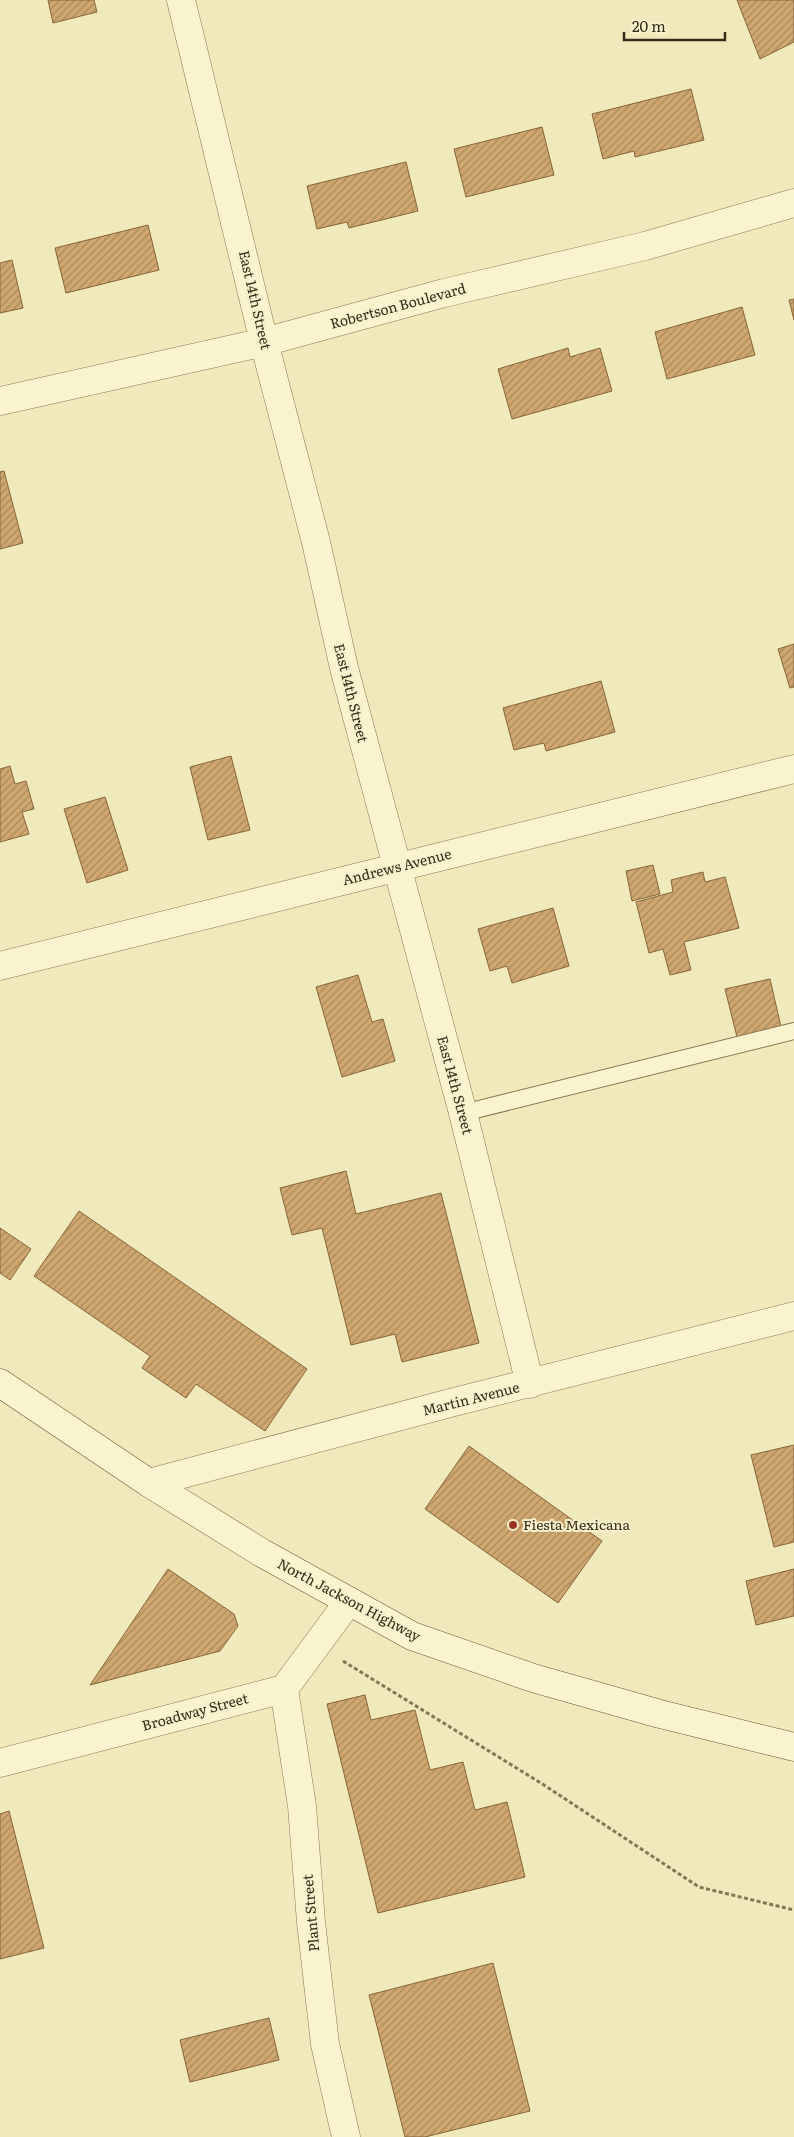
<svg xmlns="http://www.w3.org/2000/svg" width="794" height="2137" font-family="Literata,serif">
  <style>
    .building { fill: url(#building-hatch); stroke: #876539 }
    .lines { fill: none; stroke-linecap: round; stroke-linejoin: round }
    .lane-casing { stroke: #877854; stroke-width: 18 }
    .street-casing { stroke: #877854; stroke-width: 29 }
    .secondary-casing { stroke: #685838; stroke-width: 29 }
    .path { stroke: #877854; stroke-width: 3; stroke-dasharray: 4 2.5; stroke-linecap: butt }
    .lane { stroke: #faf4ce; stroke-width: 16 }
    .street { stroke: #faf4ce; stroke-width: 28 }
    .secondary { stroke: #faf4ce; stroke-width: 28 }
    .poi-dot { fill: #983522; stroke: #f7f1cb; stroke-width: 2 }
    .labels { text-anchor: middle; stroke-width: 4; stroke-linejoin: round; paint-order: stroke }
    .street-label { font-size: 14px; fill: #352c1a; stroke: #f7f1cb }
    .poi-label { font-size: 14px; fill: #352c1a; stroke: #f7f1cb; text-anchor: start }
  </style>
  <defs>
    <pattern id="building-hatch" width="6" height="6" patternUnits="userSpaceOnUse" patternTransform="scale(1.25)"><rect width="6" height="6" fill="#cfa76f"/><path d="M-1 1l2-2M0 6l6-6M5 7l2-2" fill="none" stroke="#a9885a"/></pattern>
  </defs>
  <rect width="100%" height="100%" fill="#efe9bb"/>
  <!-- building -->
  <path class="building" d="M 48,0 L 94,0 L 97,12 L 53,23 Z
    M 737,0 L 794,0 L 794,42 L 760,59 Z
    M 691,89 L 704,140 L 635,157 L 634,151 L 603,159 L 592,114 Z
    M 542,127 L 554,175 L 466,197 L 454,149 Z
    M 406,162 L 418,211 L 349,228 L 347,222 L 317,229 L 307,186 Z
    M 148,225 L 159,270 L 66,293 L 55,248 Z
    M 12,260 L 23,308 L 0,313 L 0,263 Z
    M 794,299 L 794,320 L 789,300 Z
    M 742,307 L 755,355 L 667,379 L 655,332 Z
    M 568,348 L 570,357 L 600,348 L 612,391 L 512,419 L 498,369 Z
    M 4,471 L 23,543 L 0,549 L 0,472 Z
    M 794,644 L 794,687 L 790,688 L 778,649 Z
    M 601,681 L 615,732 L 546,751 L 544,743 L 514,750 L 503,708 Z
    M 231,756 L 250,830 L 208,840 L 190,767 Z
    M 10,766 L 15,784 L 26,781 L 34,809 L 22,812 L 29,834 L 0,842 L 0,769 Z
    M 105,797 L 128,870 L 87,883 L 64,809 Z
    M 653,865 L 660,894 L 632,901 L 626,871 Z
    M 703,872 L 705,882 L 725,877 L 739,928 L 684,942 L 691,970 L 670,975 L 663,949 L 649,953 L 636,902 L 673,892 L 671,880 Z
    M 553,908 L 569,966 L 512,983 L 507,966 L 490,971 L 478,929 Z
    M 358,975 L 372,1022 L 383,1019 L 395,1061 L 342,1077 L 316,987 Z
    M 770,979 L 782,1031 L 738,1041 L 725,989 Z
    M 346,1171 L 356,1214 L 441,1193 L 479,1343 L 402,1362 L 395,1334 L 351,1345 L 322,1228 L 292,1235 L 280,1188 Z
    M 79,1211 L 307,1369 L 265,1431 L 196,1384 L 186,1398 L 142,1368 L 150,1356 L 34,1276 Z
    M 0,1228 L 31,1249 L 10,1280 L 0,1273 Z
    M 794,1445 L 794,1542 L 774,1547 L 751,1455 Z
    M 469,1446 L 602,1541 L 558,1603 L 425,1509 Z
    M 168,1569 L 234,1614 L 238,1626 L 220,1651 L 90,1685 Z
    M 794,1569 L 794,1616 L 756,1625 L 746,1581 Z
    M 365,1695 L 371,1720 L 415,1710 L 430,1770 L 463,1762 L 475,1810 L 507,1802 L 525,1877 L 378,1913 L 327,1704 Z
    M 9,1811 L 44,1948 L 0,1959 L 0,1814 Z
    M 493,1963 L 530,2111 L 425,2137 L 405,2137 L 369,1995 Z
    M 269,2018 L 279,2060 L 190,2082 L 180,2040 Z"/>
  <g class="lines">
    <!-- lane casing -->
    <g class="lane-casing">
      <path id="lane" d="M 463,1113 L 794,1031"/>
    </g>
    <!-- street casing -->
    <g class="street-casing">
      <path id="street" d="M 181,0 L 264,342 L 316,542 L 344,668 L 463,1113 L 530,1384
        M 0,401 L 264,342 L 444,293 L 645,246 L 794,203
        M 0,966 C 264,898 530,837 794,769
        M 149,1483 L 454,1402 L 794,1316
        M 284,1689 L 302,1806 L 311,1922 L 325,2044 L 346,2137
        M 0,1763 L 284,1689 L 349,1601"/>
    </g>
    <!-- secondary casing -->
    <g class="secondary-casing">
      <path id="secondary" d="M 0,1383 L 149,1483 L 262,1553 L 412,1636 L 533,1678 L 660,1714 L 794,1747"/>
    </g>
    <!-- path -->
    <path class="path" d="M 343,1661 L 544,1785 L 699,1887 L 794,1910"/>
    <!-- lane -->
    <use href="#lane" class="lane"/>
    <!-- street -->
    <use href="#street" class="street"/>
    <!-- secondary -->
    <use href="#secondary" class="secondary"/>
  </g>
  <!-- markers -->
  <circle class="poi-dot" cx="513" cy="1525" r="5"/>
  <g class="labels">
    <!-- street labels -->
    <g class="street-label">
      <text transform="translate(255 300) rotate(77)" y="5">East 14th Street</text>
      <text transform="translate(398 306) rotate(-15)" y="5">Robertson Boulevard</text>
      <text transform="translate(351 693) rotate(76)" y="5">East 14th Street</text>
      <text transform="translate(397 867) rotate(-14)" y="5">Andrews Avenue</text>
      <text transform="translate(455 1085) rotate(75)" y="5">East 14th Street</text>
      <text transform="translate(471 1399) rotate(-14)" y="5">Martin Avenue</text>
      <text transform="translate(349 1600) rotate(28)" y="5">North Jackson Highway</text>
      <text transform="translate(195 1712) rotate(-15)" y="5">Broadway Street</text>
      <text transform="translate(311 1913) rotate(-95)" y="5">Plant Street</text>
    </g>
    <!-- poi labels -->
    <g class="poi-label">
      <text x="523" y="1530">Fiesta Mexicana</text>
    </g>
  </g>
  <!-- scale -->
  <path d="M624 32v8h101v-8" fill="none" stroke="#352c1a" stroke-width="2.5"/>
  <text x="632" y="32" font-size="15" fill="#352c1a" stroke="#f7f1cb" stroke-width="4" paint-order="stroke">20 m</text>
</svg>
